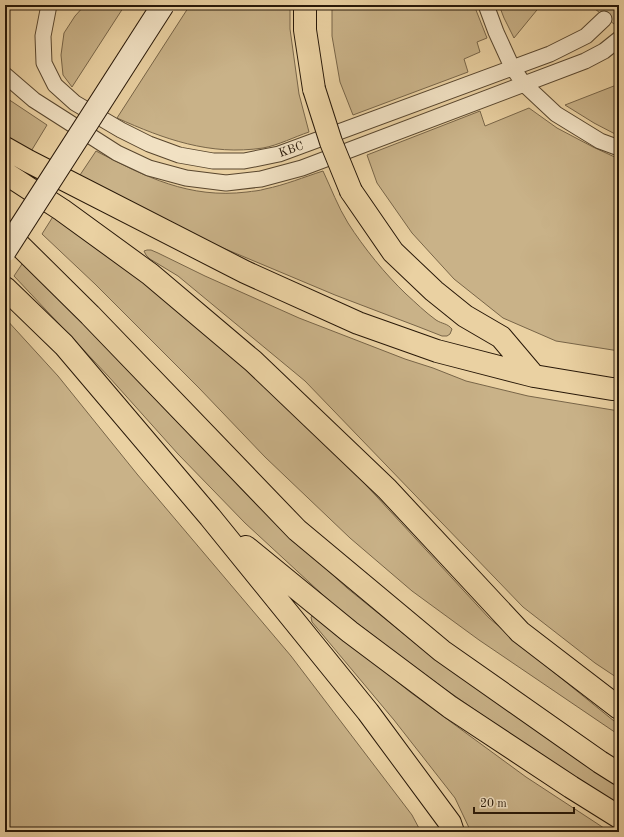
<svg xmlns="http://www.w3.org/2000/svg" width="624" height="837" font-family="'Old Standard TT',serif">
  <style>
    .green { fill: #c9b288; stroke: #786548 }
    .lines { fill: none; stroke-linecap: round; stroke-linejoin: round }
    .lane-casing { stroke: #58462e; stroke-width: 17 }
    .highway-casing { stroke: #281808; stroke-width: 24 }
    .lane { stroke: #f1e1c3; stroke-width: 15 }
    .highway { stroke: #ead1a2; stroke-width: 22 }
    .secondary-bridge-casing { stroke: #281808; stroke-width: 24; stroke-linecap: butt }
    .highway-bridge-casing { stroke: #281808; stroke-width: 24; stroke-linecap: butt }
    .secondary-bridge { stroke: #f1e1c3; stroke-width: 22 }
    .highway-bridge { stroke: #ead1a2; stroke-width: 22 }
    .labels { text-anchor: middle; stroke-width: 3; stroke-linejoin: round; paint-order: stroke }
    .street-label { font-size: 12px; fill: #281808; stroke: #f1e1c3 }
  </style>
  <rect width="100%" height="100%" fill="#ead1a2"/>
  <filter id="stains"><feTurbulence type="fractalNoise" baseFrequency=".005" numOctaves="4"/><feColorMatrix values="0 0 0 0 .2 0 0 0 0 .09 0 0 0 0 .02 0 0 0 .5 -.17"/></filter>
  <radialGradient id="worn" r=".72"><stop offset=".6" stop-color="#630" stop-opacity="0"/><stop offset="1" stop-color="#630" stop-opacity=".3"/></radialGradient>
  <!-- green -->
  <path class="green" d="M 85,5 L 125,5 L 72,87 L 63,75 L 61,55 L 64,33 L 75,16 Z
    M 190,5 L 290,5 L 290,29 L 299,94 L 309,132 C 294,137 279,145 263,148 C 210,156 164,139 117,118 Z
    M 332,5 L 474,5 L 487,38 L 477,42 L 480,52 L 464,59 L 468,72 L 353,115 L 340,82 L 332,36 Z
    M 499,5 L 541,5 L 514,38 L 504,18 Z
    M 590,5 L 609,5 L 619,13 L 619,28 Z
    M 619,84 L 619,135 L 617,135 L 594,123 L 565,105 Z
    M 5,97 L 47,125 L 30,153 L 5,138 Z
    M 529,108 L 557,128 L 593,147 L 619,159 L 619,351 L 556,341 L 503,318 L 454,279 L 412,233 L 377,183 L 367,155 L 480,111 L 485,126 Z
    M 96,151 C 146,177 189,199 247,192 C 253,191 259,191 265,189 C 285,185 304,177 323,171 C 331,188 338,207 348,223 C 364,248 385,274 406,294 C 416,303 425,312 436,320 C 442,324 447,323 452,329 L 450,334 L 447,336 L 442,336 L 419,327 L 335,295 L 223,248 L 78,178 Z
    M 54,215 L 194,320 L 353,471 L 489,618 L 541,662 L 619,725 L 619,735 L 479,640 L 412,591 L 350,538 L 265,457 L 199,388 L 95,284 L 42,234 Z
    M 147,250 L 151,250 L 158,253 L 205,276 L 299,318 L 405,359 L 433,368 L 466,381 L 528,396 L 619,411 L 619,679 L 595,663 L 523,607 L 305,381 L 178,276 L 150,259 L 146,255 L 144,251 Z
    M 24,261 L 118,360 L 257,505 L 347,588 L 431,656 L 524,722 L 619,784 L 619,806 L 527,746 L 445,689 L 396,653 L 336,607 L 245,523 L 178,454 L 109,377 L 14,276 Z
    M 5,318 L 58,376 L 137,474 L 291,656 L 412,815 L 421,832 L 5,832 Z
    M 314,615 L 410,692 L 526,777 L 610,832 L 471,832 L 455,798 L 394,720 L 312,622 L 311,617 Z"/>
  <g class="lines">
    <!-- lane casing -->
    <g class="lane-casing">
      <path id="lane" d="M 49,5 L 43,36 L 44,63 L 55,85 L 75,103 L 121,130 L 149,144 L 179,155 L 213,161 L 244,161 L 279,154 L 550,54 L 586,36 L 604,19
        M 486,5 L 496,32 L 512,67 L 524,84 L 556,114 L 600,141 L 619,148
        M 5,75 L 34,100 L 117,153 L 149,168 L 186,178 L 226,183 L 261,179 L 302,168 L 585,61 L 604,51 L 619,39"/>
    </g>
    <!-- highway casing -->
    <g class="highway-casing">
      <path id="highway" d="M 305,5 L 305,30 L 314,89
        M 5,148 L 28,161 L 245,272 L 358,323 L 437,351 L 534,376 L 612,389 L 619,389
        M 5,173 L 62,210 L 150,274 L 253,361 L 387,489 L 520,632 L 619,708
        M 351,191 L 393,252 L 434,291 L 465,316 L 501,337 L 534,376
        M 5,231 L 90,315 L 297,530 L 442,651 L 600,762 L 619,774
        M 5,288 L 64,345 L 210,517 L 368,712 L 450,823 L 453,832
        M 246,547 L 350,632 L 450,707 L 571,787 L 619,817"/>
    </g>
    <!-- lane -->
    <use href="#lane" class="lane"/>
    <!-- highway -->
    <use href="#highway" class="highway"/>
    <!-- secondary-bridge casing -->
    <g class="secondary-bridge-casing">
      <path id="secondary-bridge" d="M 5,251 L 163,5"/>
    </g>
    <!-- highway-bridge casing -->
    <g class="highway-bridge-casing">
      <path id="highway-bridge" d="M 314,89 L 331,142 L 351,191"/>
    </g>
    <!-- secondary-bridge -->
    <use href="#secondary-bridge" class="secondary-bridge"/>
    <!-- highway-bridge -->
    <use href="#highway-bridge" class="highway-bridge"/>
  </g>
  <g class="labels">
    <!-- street labels -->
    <g class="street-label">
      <text transform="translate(291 149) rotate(-19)" y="4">KBC</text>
    </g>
  </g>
  <!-- margin -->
  <rect width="624" height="837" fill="none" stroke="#ead1a2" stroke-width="20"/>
  <rect x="6" y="6" width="612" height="825" fill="none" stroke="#281808" stroke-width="2"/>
  <rect x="10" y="10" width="604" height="817" fill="none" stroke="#281808"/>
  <!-- scale -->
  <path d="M474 807v6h100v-6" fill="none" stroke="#281808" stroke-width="2"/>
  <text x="480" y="807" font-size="12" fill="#281808" stroke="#f1e1c3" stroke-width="3" paint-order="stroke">20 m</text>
  <rect width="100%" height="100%" filter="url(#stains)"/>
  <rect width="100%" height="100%" fill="url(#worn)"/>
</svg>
